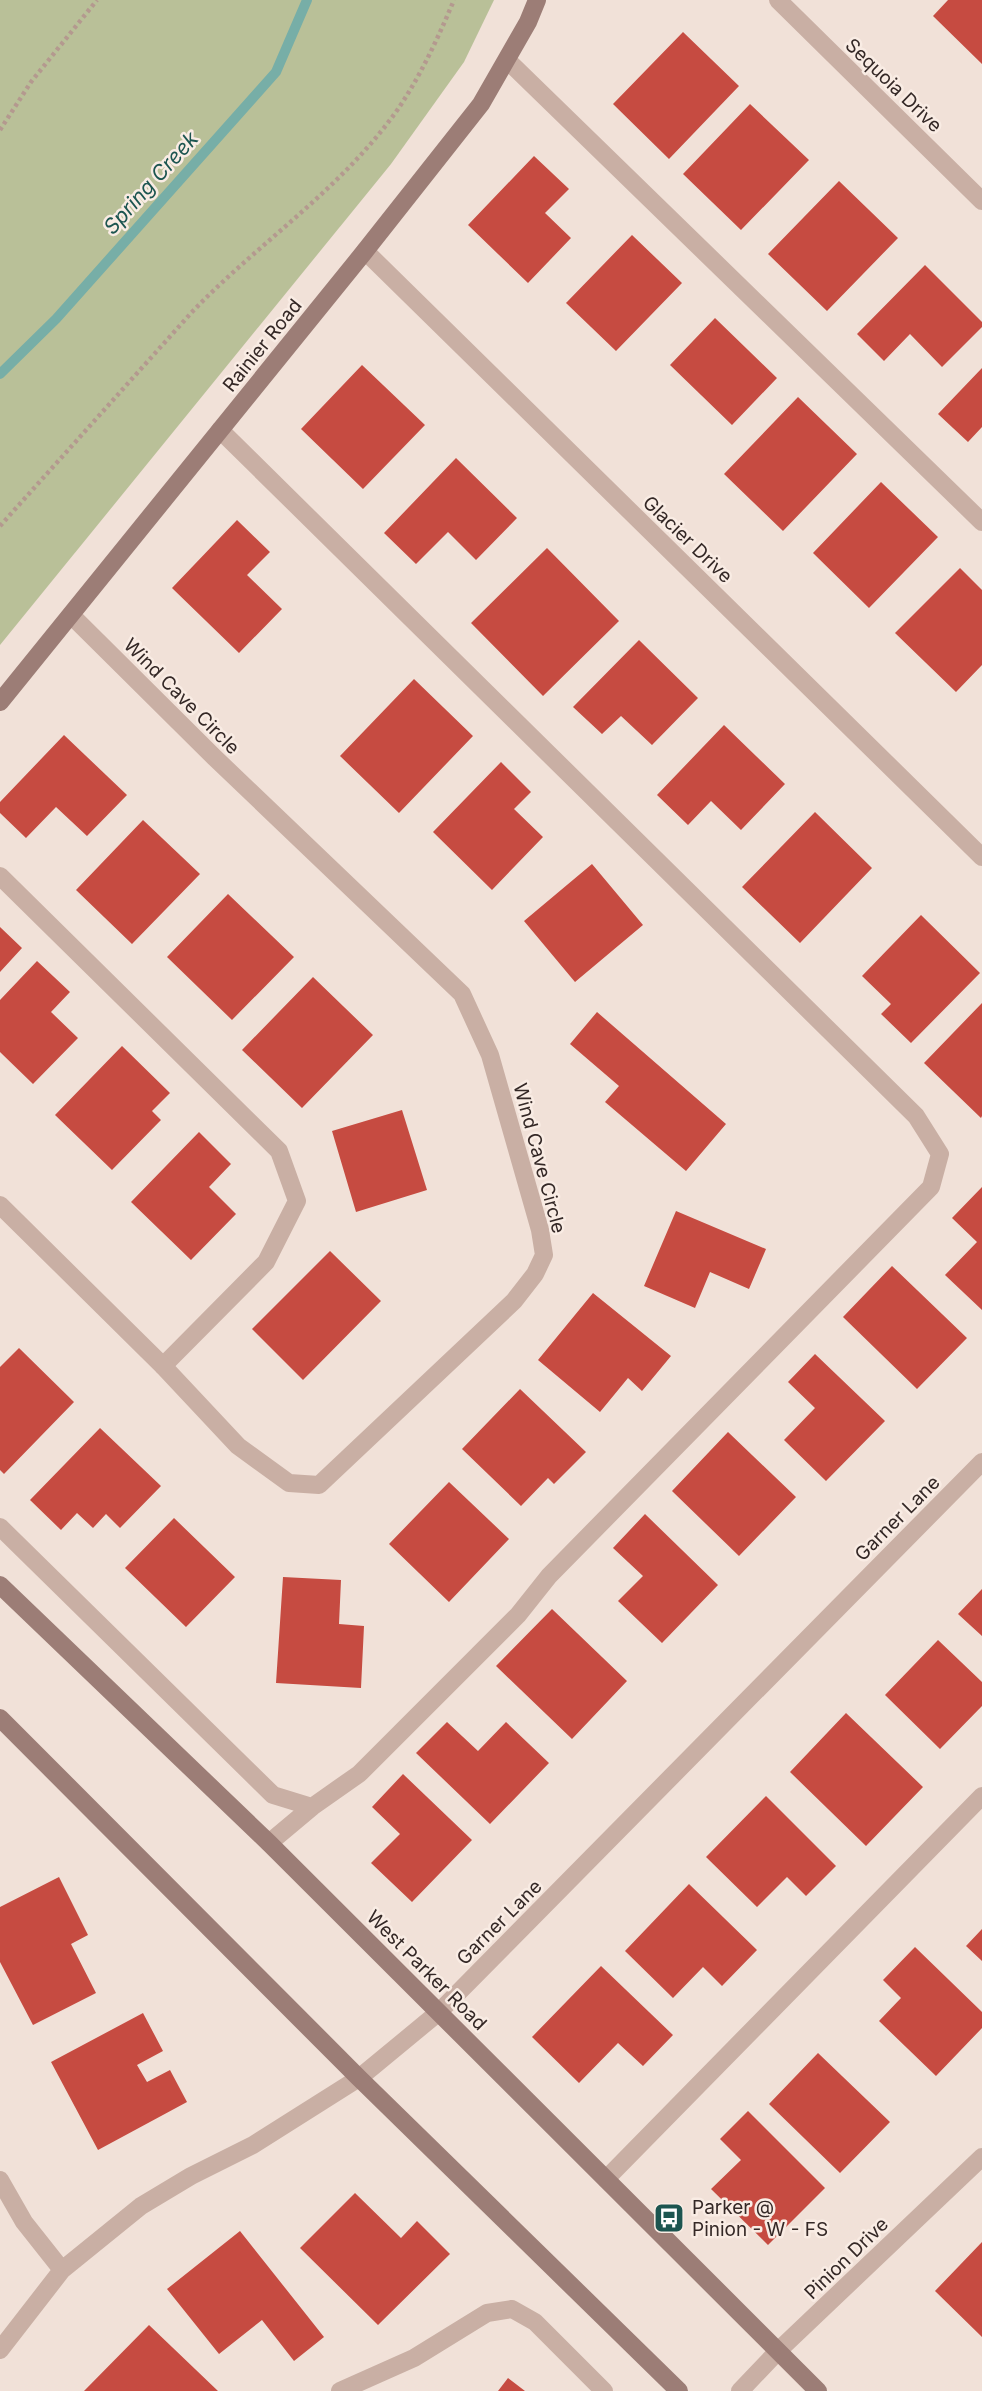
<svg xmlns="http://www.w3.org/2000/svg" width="982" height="2391" font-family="Inter,sans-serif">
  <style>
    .green { fill: #b9c098 }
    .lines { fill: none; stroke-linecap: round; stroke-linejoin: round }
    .stream { stroke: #77aea7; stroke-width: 10 }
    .building { fill: #c64b41 }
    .path { stroke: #b4998f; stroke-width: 4.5; stroke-dasharray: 3.5 3.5; stroke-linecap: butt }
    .lane { stroke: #c9afa4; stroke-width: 18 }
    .street { stroke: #c9afa4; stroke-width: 18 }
    .secondary { stroke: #9c7d76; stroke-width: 18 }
    .labels { text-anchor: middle; stroke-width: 5; stroke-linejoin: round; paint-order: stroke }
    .street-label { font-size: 19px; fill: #342826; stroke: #f9ece4 }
    .poi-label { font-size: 19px; fill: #342826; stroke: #f9ece4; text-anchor: start }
    .water-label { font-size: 21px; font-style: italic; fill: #1c5550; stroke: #f9ece4 }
  </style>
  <rect width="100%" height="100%" fill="#f1e1d8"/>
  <!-- green -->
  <path class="green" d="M 0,0 L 494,0 L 464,62 L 391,164 L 0,645 Z"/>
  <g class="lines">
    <!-- stream -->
    <path class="stream" d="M 0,374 L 56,319 L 276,72 L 307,0"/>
  </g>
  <!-- building -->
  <path class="building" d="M 948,0 L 982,0 L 982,64 L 933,16 Z
    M 683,32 L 739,86 L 669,159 L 613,104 Z
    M 750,104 L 809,160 L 741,230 L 683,174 Z
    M 534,156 L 569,189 L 545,213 L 571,238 L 528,283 L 468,225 Z
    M 839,181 L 898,238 L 827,311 L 768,254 Z
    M 632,235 L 682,283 L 616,351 L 566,303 Z
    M 925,265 L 982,322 L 982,327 L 942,367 L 910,334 L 884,361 L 857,334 Z
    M 715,318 L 777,378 L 732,425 L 670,365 Z
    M 362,365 L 425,425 L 363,489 L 301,429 Z
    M 982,368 L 982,427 L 968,442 L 938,414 Z
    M 798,397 L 857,454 L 783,531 L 724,474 Z
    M 456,458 L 517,518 L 476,560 L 448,532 L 416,564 L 384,533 Z
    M 881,482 L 938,537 L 869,608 L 813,553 Z
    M 237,520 L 270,552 L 247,575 L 282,609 L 239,653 L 172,588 Z
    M 547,548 L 619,621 L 543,696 L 471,623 Z
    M 960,568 L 982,590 L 982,665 L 956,692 L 895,633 Z
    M 639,640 L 698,698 L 652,745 L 621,716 L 602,734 L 573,707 Z
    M 414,679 L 473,736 L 399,813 L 340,756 Z
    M 724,725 L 785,784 L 741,830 L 711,801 L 688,825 L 657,795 Z
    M 64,735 L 127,795 L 87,836 L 56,807 L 26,838 L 0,813 L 0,802 Z
    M 501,762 L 531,792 L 514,809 L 543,837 L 492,890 L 433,832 Z
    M 815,812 L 872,868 L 800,943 L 742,887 Z
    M 143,820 L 200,874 L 132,944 L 76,890 Z
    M 592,864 L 643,925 L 575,982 L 524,921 Z
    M 228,894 L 294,957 L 232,1020 L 167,957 Z
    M 921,915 L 980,973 L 911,1043 L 881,1014 L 891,1004 L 862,976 Z
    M 0,927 L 22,948 L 0,972 Z
    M 37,961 L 70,992 L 51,1012 L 78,1038 L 33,1084 L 0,1052 L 0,1000 Z
    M 313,977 L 373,1035 L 302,1108 L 242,1050 Z
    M 982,1003 L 982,1116 L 981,1118 L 924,1063 Z
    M 597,1012 L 726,1124 L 686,1171 L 605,1102 L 619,1086 L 570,1044 Z
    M 122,1046 L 170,1093 L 152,1111 L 161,1120 L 112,1170 L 55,1115 Z
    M 402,1110 L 427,1190 L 356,1212 L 332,1131 Z
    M 199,1132 L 231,1164 L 209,1187 L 236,1214 L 191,1260 L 131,1202 Z
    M 982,1187 L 982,1310 L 945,1275 L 977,1242 L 952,1218 Z
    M 676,1211 L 766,1249 L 749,1289 L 710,1272 L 695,1308 L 644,1286 Z
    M 330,1251 L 381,1301 L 303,1380 L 252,1329 Z
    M 892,1266 L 967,1338 L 917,1389 L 843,1317 Z
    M 593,1293 L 671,1356 L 642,1391 L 628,1378 L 600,1412 L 538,1360 Z
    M 19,1348 L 74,1402 L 4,1474 L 0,1470 L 0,1367 Z
    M 815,1354 L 885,1421 L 826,1481 L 784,1440 L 815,1408 L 788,1382 Z
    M 520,1389 L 586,1452 L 554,1484 L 548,1478 L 521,1506 L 462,1449 Z
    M 100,1428 L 161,1486 L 120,1528 L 106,1514 L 93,1528 L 77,1513 L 61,1530 L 30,1500 Z
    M 728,1432 L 796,1497 L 739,1556 L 672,1491 Z
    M 449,1482 L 509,1539 L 449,1602 L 389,1544 Z
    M 645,1514 L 718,1585 L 662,1643 L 618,1601 L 643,1576 L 613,1548 Z
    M 174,1518 L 235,1577 L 186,1627 L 125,1568 Z
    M 283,1577 L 341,1580 L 339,1624 L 364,1626 L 361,1688 L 276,1683 Z
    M 982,1589 L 982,1636 L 958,1614 Z
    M 552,1609 L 627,1681 L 572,1739 L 496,1666 Z
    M 938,1640 L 982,1682 L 982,1706 L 940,1749 L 885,1695 Z
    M 846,1713 L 923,1787 L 866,1846 L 790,1772 Z
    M 447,1722 L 478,1751 L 506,1722 L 549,1763 L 490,1824 L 416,1753 Z
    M 403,1774 L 472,1840 L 412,1902 L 371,1863 L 400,1834 L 372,1807 Z
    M 766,1796 L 836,1866 L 806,1896 L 787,1877 L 757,1907 L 706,1857 Z
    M 59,1877 L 88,1935 L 71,1944 L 96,1993 L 33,2025 L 0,1962 L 0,1907 Z
    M 689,1884 L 757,1950 L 722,1986 L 703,1967 L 673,1998 L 625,1951 Z
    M 982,1929 L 982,1961 L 966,1946 Z
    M 915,1947 L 982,2012 L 982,2028 L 936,2076 L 879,2021 L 901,1998 L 883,1980 Z
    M 601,1966 L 673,2035 L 643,2066 L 618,2043 L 579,2083 L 532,2037 Z
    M 143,2013 L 163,2051 L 137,2065 L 147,2082 L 170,2070 L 187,2102 L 98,2150 L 51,2062 Z
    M 818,2053 L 890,2122 L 840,2173 L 769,2104 Z
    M 748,2111 L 825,2188 L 768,2245 L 711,2189 L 741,2160 L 720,2139 Z
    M 355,2193 L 401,2238 L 417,2221 L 450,2254 L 378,2325 L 300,2248 Z
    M 240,2231 L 324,2337 L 294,2361 L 262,2320 L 219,2354 L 167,2289 Z
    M 982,2242 L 982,2337 L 935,2291 Z
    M 149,2325 L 218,2391 L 84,2391 Z
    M 508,2378 L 525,2391 L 498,2391 Z"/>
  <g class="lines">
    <!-- path -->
    <path class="path" d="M 0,130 L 31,82 L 97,0
      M 0,526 L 192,312 C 258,243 342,189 398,109 C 421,75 438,38 454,0"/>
    <!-- lane -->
    <path class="lane" d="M 507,60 L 982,522
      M 0,876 L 279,1151 L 297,1201 L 266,1262 L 163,1366
      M 0,1527 L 273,1795 L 312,1807 L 359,1774 L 518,1615 L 549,1576 L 931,1187 L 940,1154 L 916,1116 L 220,430
      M 269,1843 L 312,1807
      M 606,2179 L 982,1796
      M 340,2391 L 414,2358 L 487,2313 L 512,2309 L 535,2322 L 604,2391"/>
    <!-- street -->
    <path class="street" d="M 778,0 L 982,201
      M 365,251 L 982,857
      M 0,1205 L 163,1366 L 238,1446 L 289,1483 L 319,1485 L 514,1301 L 535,1274 L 544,1255 L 540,1230 L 490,1055 L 462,994 L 214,757 L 71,615
      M 0,2180 L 24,2222 L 62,2270
      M 0,2350 L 62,2270 L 141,2206 L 191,2176 L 253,2145 L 359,2078 L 439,2012 L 982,1462
      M 740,2391 L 778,2351 L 982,2157"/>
    <!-- secondary -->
    <path class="secondary" d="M 0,702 L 365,251 L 481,104 L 528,22 L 537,0
      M 0,1585 L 269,1843 L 818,2391
      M 0,1718 L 359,2078 L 679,2391"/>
  </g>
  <!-- icons -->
  <defs>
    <g id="bus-square" transform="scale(1.575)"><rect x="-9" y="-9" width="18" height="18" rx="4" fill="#1c5550" stroke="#f9ece4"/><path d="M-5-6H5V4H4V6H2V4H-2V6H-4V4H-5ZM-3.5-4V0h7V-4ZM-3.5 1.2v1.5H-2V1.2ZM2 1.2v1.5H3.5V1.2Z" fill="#fff"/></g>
  </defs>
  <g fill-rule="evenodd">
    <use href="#bus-square" x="669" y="2218"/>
  </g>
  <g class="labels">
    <!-- street labels -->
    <g class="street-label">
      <text transform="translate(894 85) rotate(44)" y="7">Sequoia Drive</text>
      <text transform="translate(262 345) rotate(-51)" y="7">Rainier Road</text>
      <text transform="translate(688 539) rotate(44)" y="7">Glacier Drive</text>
      <text transform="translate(182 696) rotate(45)" y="7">Wind Cave Circle</text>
      <text transform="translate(540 1158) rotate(75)" y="7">Wind Cave Circle</text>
      <text transform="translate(897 1518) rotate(-45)" y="7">Garner Lane</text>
      <text transform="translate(499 1922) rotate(-45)" y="7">Garner Lane</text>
      <text transform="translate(427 1970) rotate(45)" y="7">West Parker Road</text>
      <text transform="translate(846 2258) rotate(-44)" y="7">Pinion Drive</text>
    </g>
    <!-- poi labels -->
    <g class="poi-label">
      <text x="692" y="2214">Parker @<tspan x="692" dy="22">Pinion - W - FS</tspan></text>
    </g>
    <!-- water labels -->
    <g class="water-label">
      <text transform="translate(151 183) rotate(-48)" y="7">Spring Creek</text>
    </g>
  </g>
</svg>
